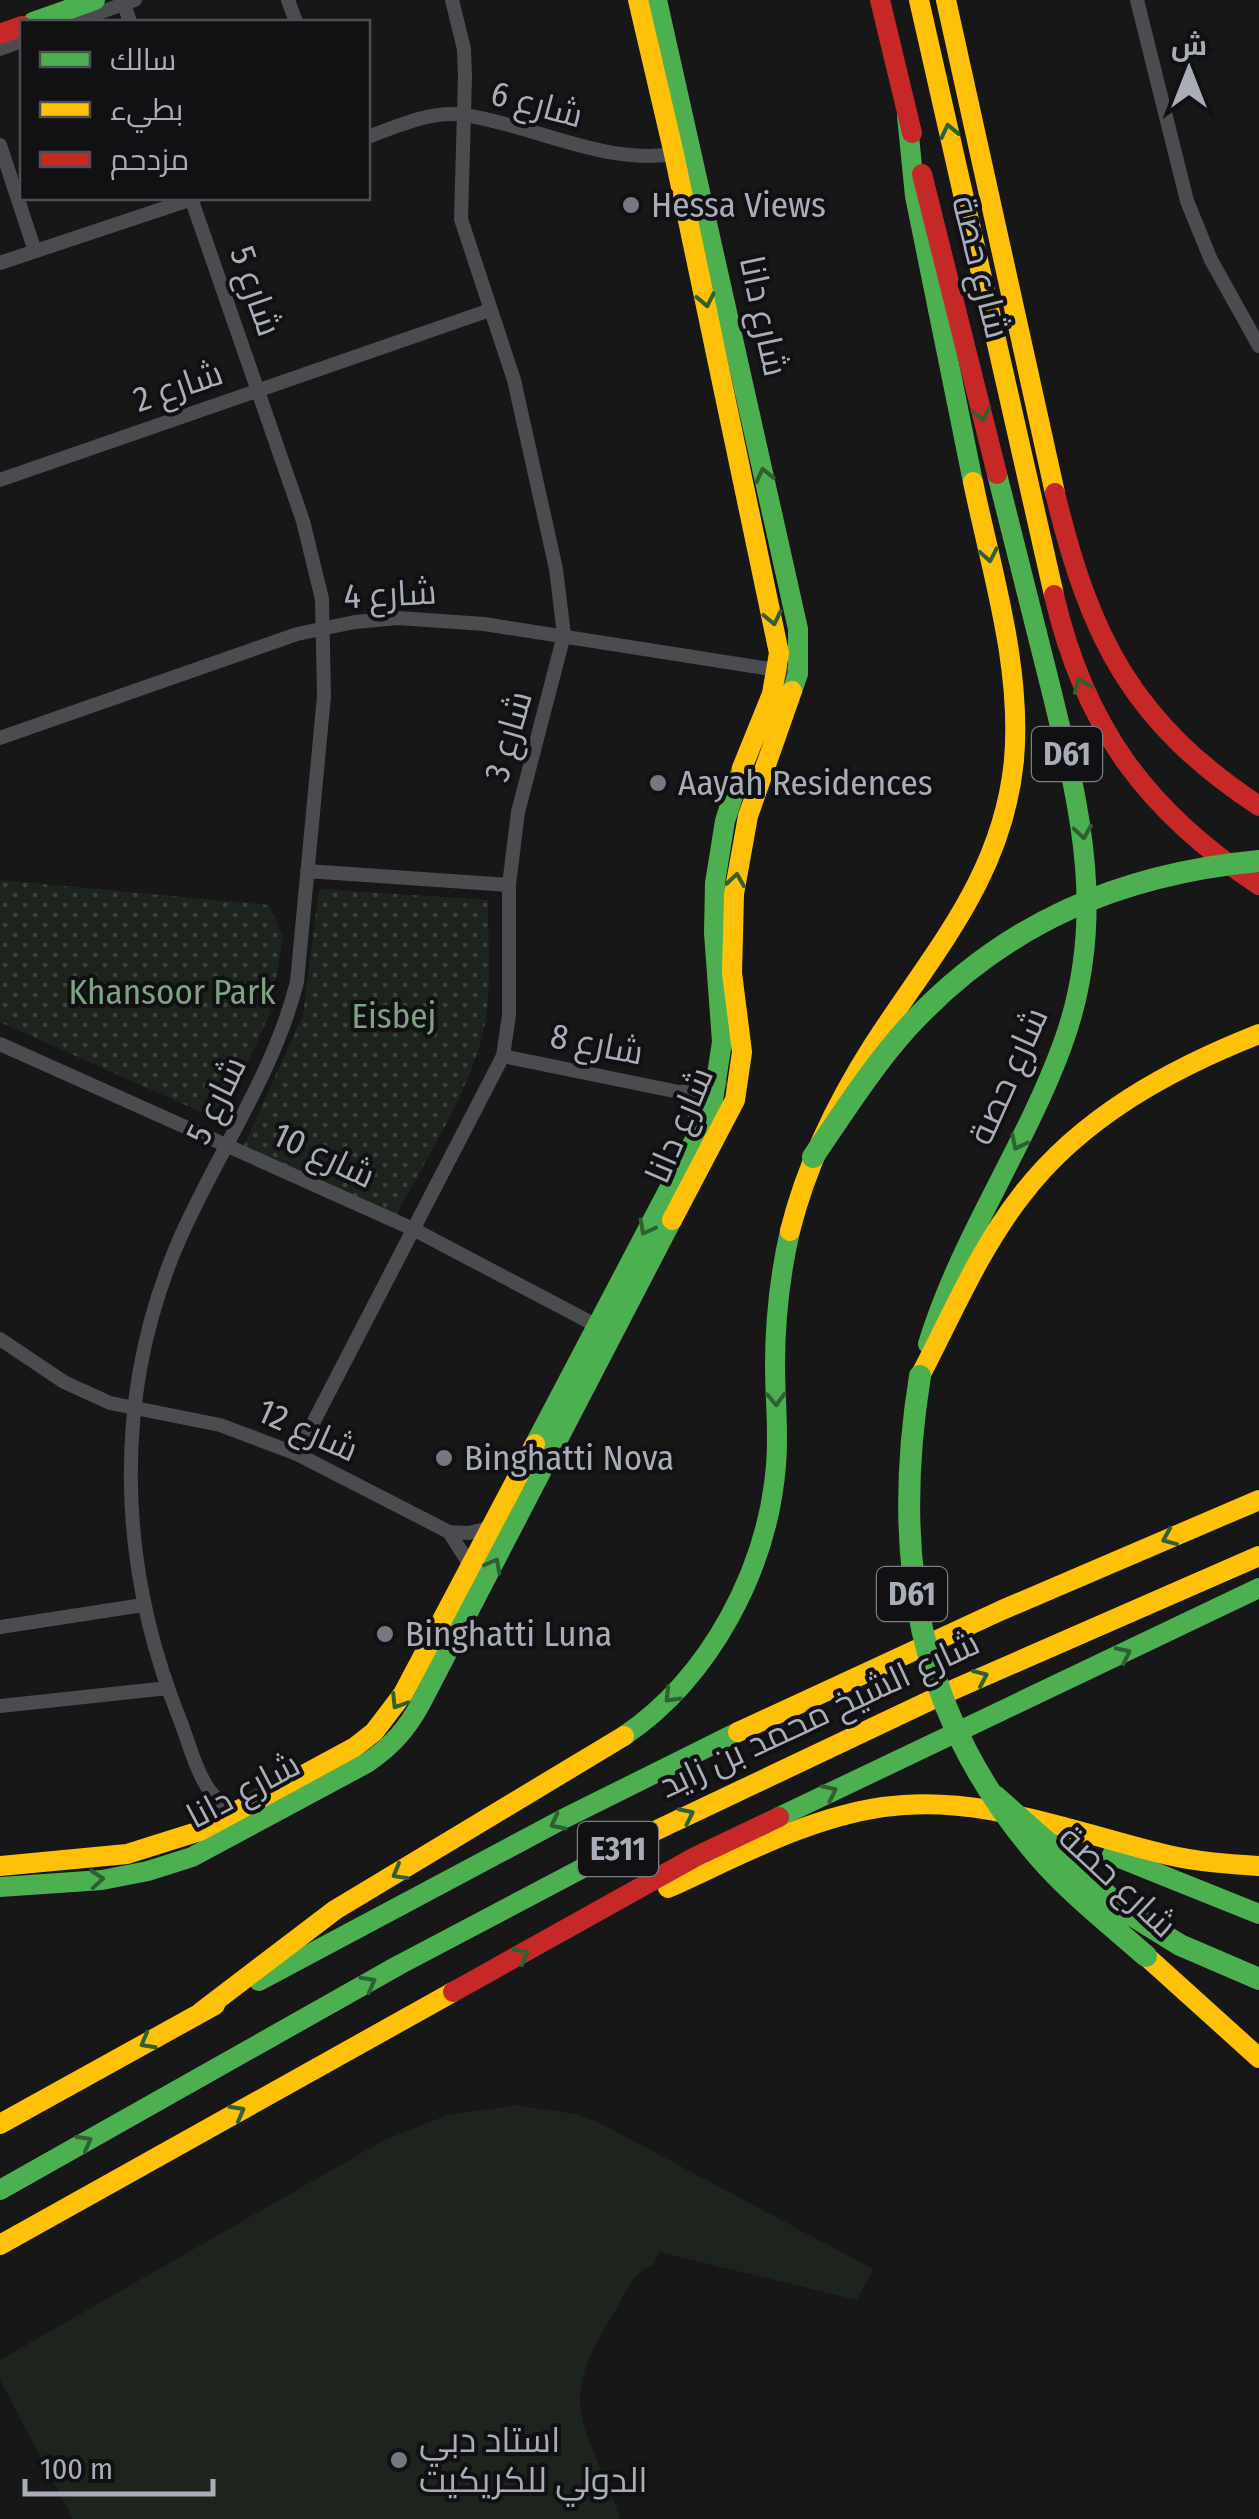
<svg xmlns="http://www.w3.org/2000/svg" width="1259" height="2519" font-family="'Fira Sans Condensed',Cairo,sans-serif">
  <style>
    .green { fill: url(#green-dots) }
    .pitch { fill: #1d241e }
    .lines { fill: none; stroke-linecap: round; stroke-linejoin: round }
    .street { stroke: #4b4c50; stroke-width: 14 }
    .fast { stroke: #4caf50; stroke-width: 20 }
    .slow { stroke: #ffc107; stroke-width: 20 }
    .jam { stroke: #c62828; stroke-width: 20 }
    .fast-bridge { stroke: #4caf50; stroke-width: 22 }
    .oneway { stroke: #2e6032 }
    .poi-dot { fill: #757880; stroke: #111113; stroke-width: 4 }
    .labels { text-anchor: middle; stroke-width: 8; stroke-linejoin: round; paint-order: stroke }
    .shield { fill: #111113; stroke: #7b7e86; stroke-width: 2.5 }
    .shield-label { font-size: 32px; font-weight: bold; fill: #a8adb8 }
    .street-label { font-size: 35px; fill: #a8adb8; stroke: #111113 }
    .poi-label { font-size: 35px; fill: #a8adb8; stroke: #111113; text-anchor: start }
    .park-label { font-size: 35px; fill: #7fa381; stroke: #111113 }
  </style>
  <defs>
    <pattern id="green-dots" width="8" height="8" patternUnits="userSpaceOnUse" patternTransform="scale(2.5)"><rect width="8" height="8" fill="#1d241e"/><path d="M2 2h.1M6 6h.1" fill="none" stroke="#3b413d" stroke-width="1.8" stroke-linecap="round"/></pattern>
  </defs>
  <rect width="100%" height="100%" fill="#171717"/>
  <!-- green -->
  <path class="green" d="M 0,880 L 269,905 L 283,937 L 270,1013 L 231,1100 L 205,1114 L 0,1022 Z
    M 319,889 L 488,900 C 488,936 491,974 487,1009 C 480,1078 425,1160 393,1221 L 242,1150 L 303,1015 Z"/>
  <!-- pitch -->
  <path class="pitch" d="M 516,2105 L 575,2114 L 596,2121 L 873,2269 L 857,2300 L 659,2252 L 654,2264 C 630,2274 625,2295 612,2316 C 551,2413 591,2426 620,2519 L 73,2519 L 0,2380 L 0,2360 L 384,2140 L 448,2115 Z"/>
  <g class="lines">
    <!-- street -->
    <path class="street" d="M 288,0 L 296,22
      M 1137,0 L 1187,201 L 1211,260 L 1259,346
      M 124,4 L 130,22
      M 73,22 L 135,0
      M 0,49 L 22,41
      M 368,137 C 397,126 432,110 465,115 C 540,127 605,167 683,153
      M 0,145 L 35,251
      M 191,198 L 303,521 L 322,599 L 324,696 L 297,982 C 273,1077 215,1156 177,1245 C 112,1399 118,1566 180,1720 C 192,1749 202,1807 240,1808
      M 0,263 L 195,198
      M 0,480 L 490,310
      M 0,738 L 297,634 L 355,622 L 398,618 L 484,624 L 783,671
      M 307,871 L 509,885
      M 0,1044 L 413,1229 L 601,1328
      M 503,1056 L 679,1092 L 700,1091 L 720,1083
      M 679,1092 L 693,1109 L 699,1129
      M 0,1339 L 64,1382 L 110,1403 L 220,1425 L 297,1454 L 449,1532 L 470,1565
      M 297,1454 L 503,1056 L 509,1015 L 509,885 L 518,812 L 564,635 L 556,569 L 514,380 L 461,219 L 465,76 L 464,49 L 452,0
      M 449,1532 L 469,1533 L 489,1528
      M 0,1627 L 143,1605
      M 0,1706 L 168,1688"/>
    <!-- fast -->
    <path class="fast" d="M 657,0 L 798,629 L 798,674 L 792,691
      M 33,22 L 95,0
      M 907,116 L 915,196 L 973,482
      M 928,1344 C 960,1239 1024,1149 1062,1046 C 1109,919 1080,807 1049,681 C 1031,612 1014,543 997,474
      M 535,1444 L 712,1107 L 722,1042 L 714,933 L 715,883 L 725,821 L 742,768
      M 624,1736 C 711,1677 768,1568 776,1465 C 779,1432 775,1399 775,1366 C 775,1321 780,1275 790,1231
      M 779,1817 L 1259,1588
      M 1112,1855 L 1259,1914
      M 0,1887 L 102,1880 L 148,1871 L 192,1857 L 367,1763 C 392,1746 407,1729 421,1703 L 672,1220
      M 259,1981 L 563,1819 L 738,1732
      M 0,2190 L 399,1965 L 640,1838"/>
    <!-- slow -->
    <path class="slow" d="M 638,0 L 674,154 L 779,653 L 772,694 L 742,768
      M 919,0 L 1054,595
      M 946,0 L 1055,493
      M 672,1220 L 735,1100 L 742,1052 L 732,973 L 734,894 L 748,816 L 792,691
      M 790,1231 C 807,1163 837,1102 874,1044 C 934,951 1003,876 1014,760 C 1022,667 992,573 973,482
      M 920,1376 C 952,1315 979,1250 1021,1196 C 1080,1118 1170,1069 1259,1034
      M 738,1732 L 1002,1610 L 1259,1500
      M 640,1838 L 948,1692 L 1259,1556
      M 0,1866 L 127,1854 L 200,1831 L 355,1747 L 374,1732 L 403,1694 L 535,1444
      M 668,1888 C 737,1857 807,1818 883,1807 C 981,1793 1074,1833 1168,1855 C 1198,1862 1228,1864 1259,1866
      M 1146,1956 L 1259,2058
      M 201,2012 L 335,1910 L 624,1736
      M 0,2124 L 215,2005
      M 0,2245 L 453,1992"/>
    <!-- jam -->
    <path class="jam" d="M 880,0 L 912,133
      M 0,34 L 22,26
      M 922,174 L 997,474
      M 1055,493 C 1090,638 1132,722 1259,806
      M 1054,595 C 1084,726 1147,812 1259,885
      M 453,1992 L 695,1857 L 779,1817"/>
    <!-- fast-bridge -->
    <path class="fast-bridge" d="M 813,1157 C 843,1113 872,1067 908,1027 C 1004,923 1120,874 1259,861
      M 920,1376 C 891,1556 916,1715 1039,1857 C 1071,1894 1110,1924 1146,1956
      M 995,1796 L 1125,1911 L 1180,1945 L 1259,1979"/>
  </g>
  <!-- one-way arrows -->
  <defs><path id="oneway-chevron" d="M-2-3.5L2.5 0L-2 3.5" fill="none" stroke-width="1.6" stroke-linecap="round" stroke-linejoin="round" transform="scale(2.5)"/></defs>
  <g class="oneway">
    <use href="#oneway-chevron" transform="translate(949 131) rotate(-103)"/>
    <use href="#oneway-chevron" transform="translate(706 300) rotate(78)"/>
    <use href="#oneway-chevron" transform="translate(982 414) rotate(76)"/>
    <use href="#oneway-chevron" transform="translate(764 475) rotate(-103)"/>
    <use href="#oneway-chevron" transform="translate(989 555) rotate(79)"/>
    <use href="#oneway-chevron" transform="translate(773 618) rotate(78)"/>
    <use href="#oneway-chevron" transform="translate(1081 685) rotate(-112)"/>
    <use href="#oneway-chevron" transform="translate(1083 832) rotate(81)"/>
    <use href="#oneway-chevron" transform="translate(736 880) rotate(-82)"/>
    <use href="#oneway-chevron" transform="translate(1018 1143) rotate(117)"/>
    <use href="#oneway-chevron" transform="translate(646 1228) rotate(118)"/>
    <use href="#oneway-chevron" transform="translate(776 1399) rotate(88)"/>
    <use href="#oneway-chevron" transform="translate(1169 1538) rotate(157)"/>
    <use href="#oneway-chevron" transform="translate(494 1565) rotate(-62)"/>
    <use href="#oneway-chevron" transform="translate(1124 1654) rotate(-26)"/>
    <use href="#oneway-chevron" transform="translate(981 1677) rotate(-24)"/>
    <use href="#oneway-chevron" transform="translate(671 1696) rotate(134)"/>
    <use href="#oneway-chevron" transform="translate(398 1702) rotate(122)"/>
    <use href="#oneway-chevron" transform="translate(830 1792) rotate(-26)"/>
    <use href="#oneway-chevron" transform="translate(687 1815) rotate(-26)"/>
    <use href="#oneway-chevron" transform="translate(557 1823) rotate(153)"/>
    <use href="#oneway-chevron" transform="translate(399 1873) rotate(150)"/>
    <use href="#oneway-chevron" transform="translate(97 1879) rotate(-5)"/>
    <use href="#oneway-chevron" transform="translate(522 1955) rotate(-28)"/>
    <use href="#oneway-chevron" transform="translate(369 1983) rotate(-29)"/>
    <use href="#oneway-chevron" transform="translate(147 2042) rotate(151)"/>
    <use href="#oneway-chevron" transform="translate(238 2112) rotate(-29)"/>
    <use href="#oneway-chevron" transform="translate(85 2142) rotate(-29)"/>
  </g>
  <!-- markers -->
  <g class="poi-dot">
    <circle cx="631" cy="205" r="10"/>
    <circle cx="658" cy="783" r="10"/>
    <circle cx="444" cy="1458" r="10"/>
    <circle cx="385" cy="1634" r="10"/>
    <circle cx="399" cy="2460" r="10"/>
  </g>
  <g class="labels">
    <!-- shield labels -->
    <g class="shield">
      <rect x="1032" y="727" width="70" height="54" rx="8"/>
      <rect x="877" y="1567" width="70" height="54" rx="8"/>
      <rect x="578" y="1822" width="80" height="54" rx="8"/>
    </g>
    <g class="shield-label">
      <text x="1067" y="765">D61</text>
      <text x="912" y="1605">D61</text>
      <text x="618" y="1860">E311</text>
    </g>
    <!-- street labels -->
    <g class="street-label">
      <text transform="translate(537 104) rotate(15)" y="12">شارع 6</text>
      <text transform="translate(981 267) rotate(76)" y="12">شارع حصة</text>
      <text transform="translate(256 291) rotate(71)" y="12">شارع 5</text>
      <text transform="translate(764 316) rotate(78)" y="12">شارع دانا</text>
      <text transform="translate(178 386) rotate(-19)" y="12">شارع 2</text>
      <text transform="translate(390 594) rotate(-3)" y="12">شارع 4</text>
      <text transform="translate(508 736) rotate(-74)" y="12">شارع 3</text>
      <text transform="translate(597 1044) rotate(11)" y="12">شارع 8</text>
      <text transform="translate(1008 1076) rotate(-66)" y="12">شارع حصة</text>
      <text transform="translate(216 1100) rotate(-64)" y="12">شارع 5</text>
      <text transform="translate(679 1125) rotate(-67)" y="12">شارع دانا</text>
      <text transform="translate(324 1155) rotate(25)" y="12">شارع 10</text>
      <text transform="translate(308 1430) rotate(24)" y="12">شارع 12</text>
      <text transform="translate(819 1714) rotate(-25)" y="12">شارع الشيخ محمد بن زايد</text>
      <text transform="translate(243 1790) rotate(-28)" y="12">شارع دانا</text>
      <text transform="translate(1118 1881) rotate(43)" y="12">شارع حصة</text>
    </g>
    <!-- poi labels -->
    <g class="poi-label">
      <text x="651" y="217">Hessa Views</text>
      <text x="678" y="795">Aayah Residences</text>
      <text x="464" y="1470">Binghatti Nova</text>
      <text x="405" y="1646">Binghatti Luna</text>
      <text x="419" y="2452">استاد دبي<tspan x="419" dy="40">الدولي للكريكيت</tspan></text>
    </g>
    <!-- park labels -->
    <g class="park-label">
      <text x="172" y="1004">Khansoor Park</text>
      <text x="394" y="1028">Eisbej</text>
    </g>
  </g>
  <!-- legend -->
  <rect x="20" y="20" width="350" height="180" fill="#111113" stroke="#4d4f55" stroke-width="2.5"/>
  <rect x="40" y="52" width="50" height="15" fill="#4caf50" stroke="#4d4f55" stroke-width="2.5"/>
  <text x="110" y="70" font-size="30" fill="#a8adb8">سالك</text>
  <rect x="40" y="102" width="50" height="15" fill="#ffc107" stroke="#4d4f55" stroke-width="2.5"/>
  <text x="110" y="120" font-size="30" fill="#a8adb8">بطيء</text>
  <rect x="40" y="152" width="50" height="15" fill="#c62828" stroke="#4d4f55" stroke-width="2.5"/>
  <text x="110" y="170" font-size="30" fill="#a8adb8">مزدحم</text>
  <!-- north arrow -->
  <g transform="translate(1189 70)" stroke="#111113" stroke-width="8" paint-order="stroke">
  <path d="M0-8L18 38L0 25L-18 38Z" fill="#a8adb8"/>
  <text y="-15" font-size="28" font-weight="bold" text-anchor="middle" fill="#a8adb8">ش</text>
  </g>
  <!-- scale -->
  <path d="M25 2479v15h188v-15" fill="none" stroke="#a8adb8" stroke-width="5"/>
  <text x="40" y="2479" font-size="30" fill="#a8adb8" stroke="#111113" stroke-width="8" paint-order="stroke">100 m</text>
</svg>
